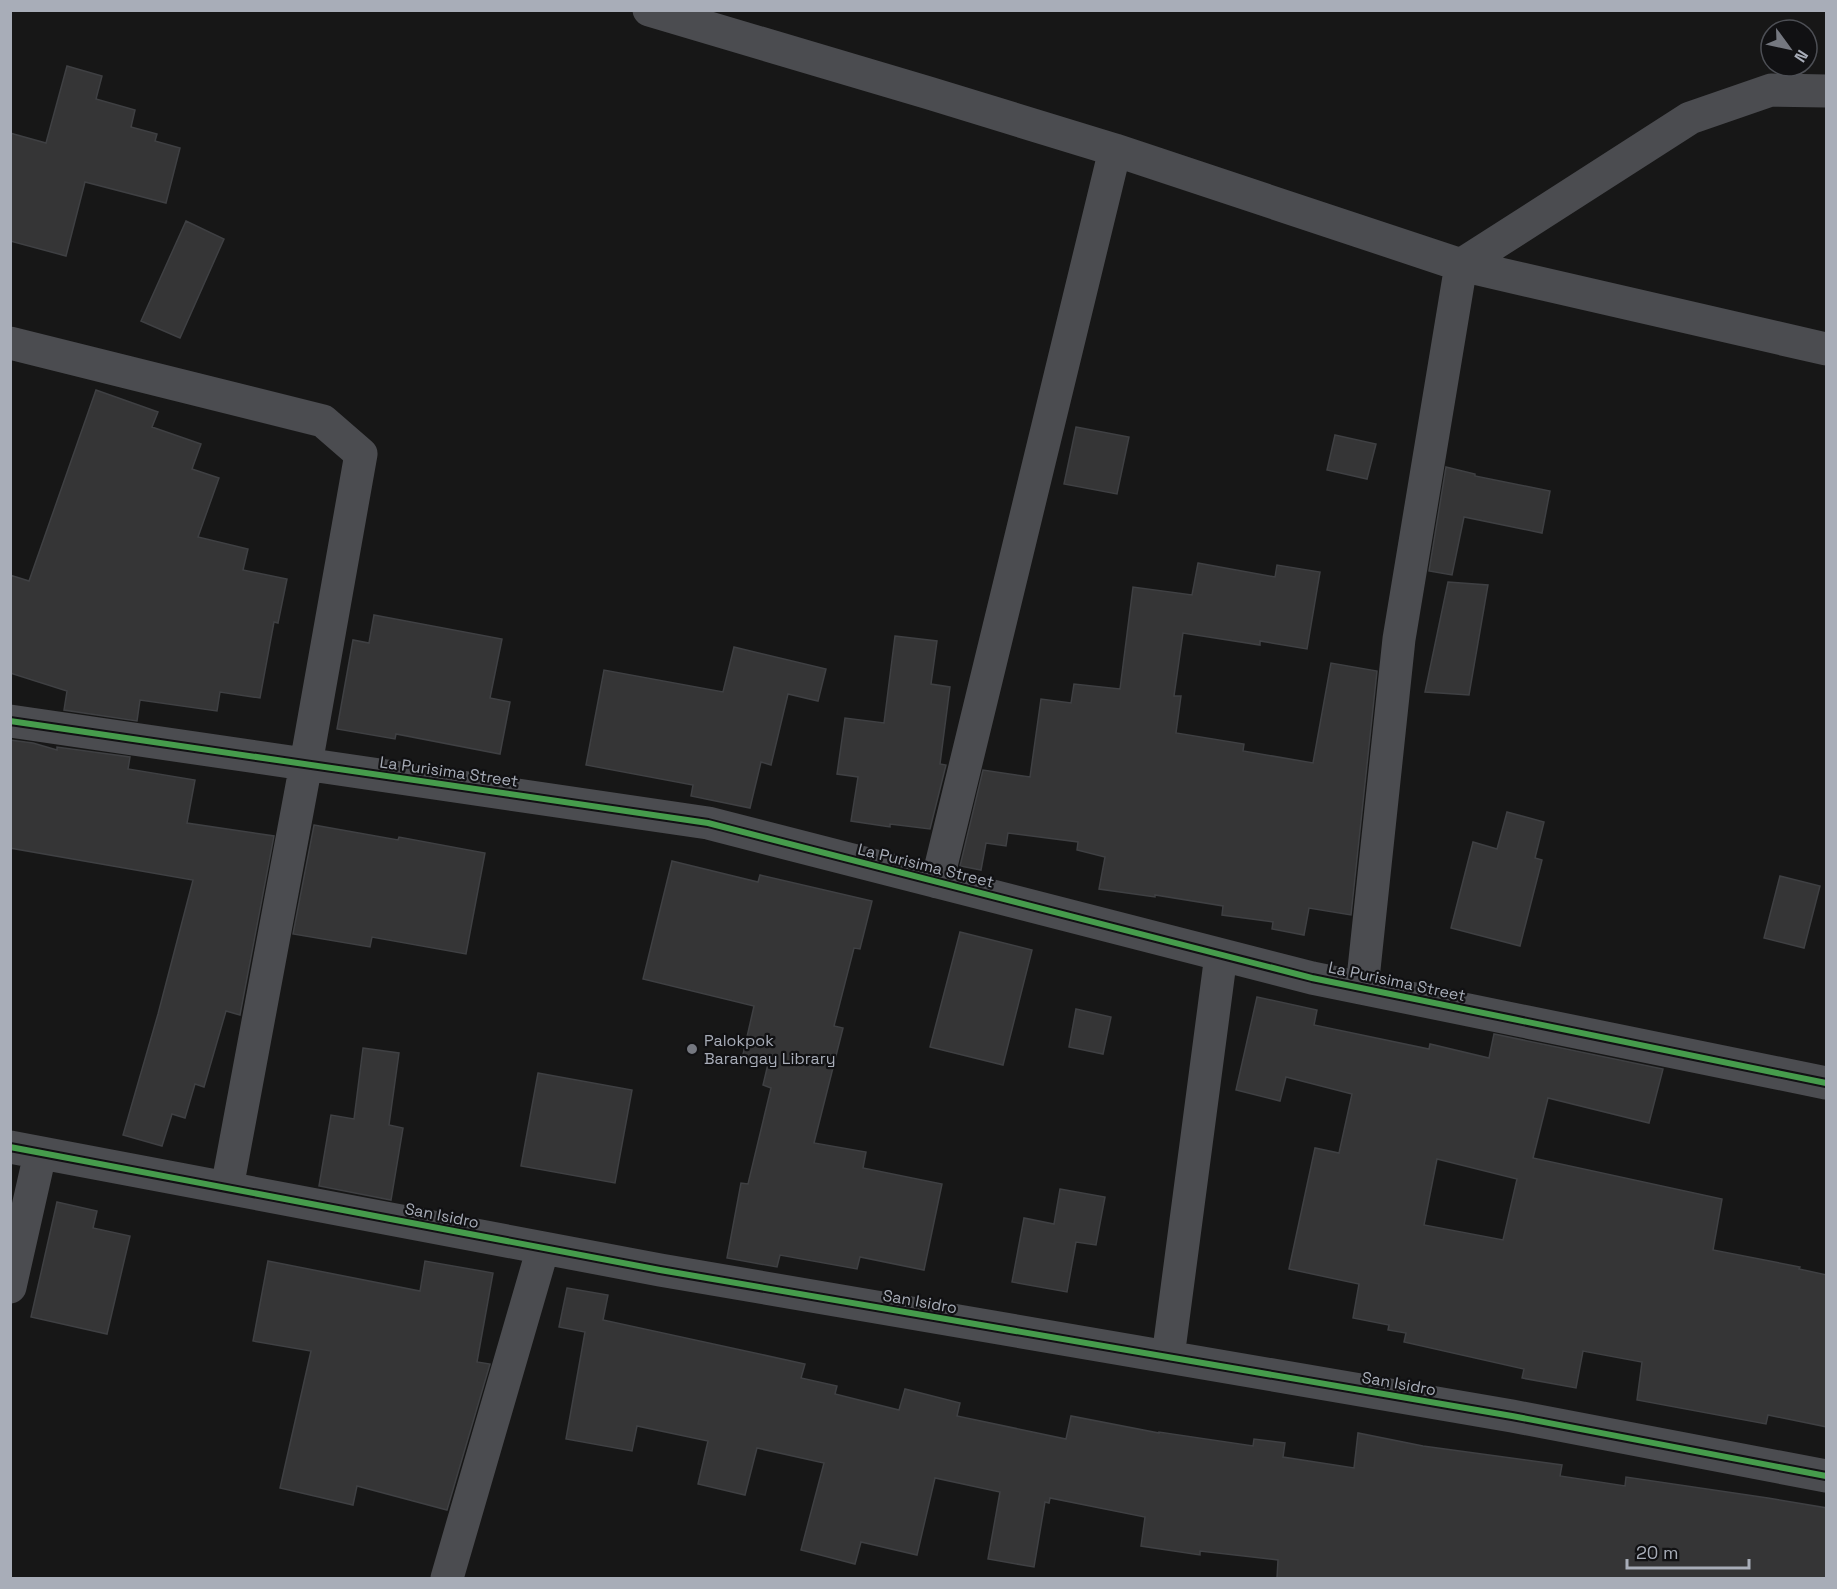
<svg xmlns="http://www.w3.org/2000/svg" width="1837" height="1589" font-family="'Space Grotesk',sans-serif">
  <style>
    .building { fill: #353536; stroke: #3f4043; stroke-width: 1.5; fill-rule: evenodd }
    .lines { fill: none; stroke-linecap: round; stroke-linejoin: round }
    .minor { stroke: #4b4c50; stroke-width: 33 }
    .cycleway-casing { stroke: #111113; stroke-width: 10 }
    .cycleway { stroke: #469c4c; stroke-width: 6 }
    .poi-dot { fill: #757880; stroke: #111113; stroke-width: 2 }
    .labels { text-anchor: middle; stroke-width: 4.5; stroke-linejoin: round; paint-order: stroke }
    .street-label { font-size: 16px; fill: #a8adb8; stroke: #111113 }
    .poi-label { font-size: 16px; fill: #a8adb8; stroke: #111113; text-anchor: start }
  </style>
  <rect width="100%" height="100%" fill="#171717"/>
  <!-- building -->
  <path class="building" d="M 67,66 L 102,76 L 96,99 L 135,110 L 131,127 L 157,134 L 155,141 L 180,148 L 166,203 L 85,182 L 66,256 L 10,241 L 10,133 L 46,143 Z
    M 186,221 L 224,239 L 180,338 L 141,321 Z
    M 96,390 L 158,412 L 152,427 L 201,444 L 192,469 L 219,478 L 198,537 L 248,549 L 243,570 L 287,579 L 278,623 L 274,622 L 260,698 L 220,692 L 217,711 L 140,700 L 137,721 L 64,710 L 67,691 L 10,673 L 10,575 L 29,581 Z
    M 1076,427 L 1129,437 L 1117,494 L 1064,484 Z
    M 1335,435 L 1376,444 L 1367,479 L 1327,470 Z
    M 1446,467 L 1475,474 L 1475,476 L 1550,491 L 1542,533 L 1464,517 L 1452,575 L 1429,571 Z
    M 1198,563 L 1275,577 L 1277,565 L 1320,572 L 1307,649 L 1260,641 L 1260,645 L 1183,633 L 1174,696 L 1181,696 L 1176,733 L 1244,744 L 1243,751 L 1313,763 L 1331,663 L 1377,671 L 1351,915 L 1309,908 L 1304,935 L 1272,929 L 1273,922 L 1222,915 L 1223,906 L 1155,895 L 1155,897 L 1099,889 L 1105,857 L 1077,850 L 1078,842 L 1008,833 L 1006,846 L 986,843 L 981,870 L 960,866 L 983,770 L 1030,777 L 1041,699 L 1071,703 L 1074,684 L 1120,689 L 1133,587 L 1192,595 Z
    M 1448,582 L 1488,585 L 1469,695 L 1425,692 Z
    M 374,615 L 502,639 L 490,698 L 510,702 L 500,754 L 396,734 L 395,739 L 337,729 L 353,640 L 369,643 Z
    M 895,636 L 937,641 L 931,684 L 950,687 L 940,764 L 946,765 L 930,829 L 890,824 L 890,827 L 851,821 L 858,777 L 837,774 L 845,718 L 884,723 Z
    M 734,647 L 826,669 L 818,701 L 788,694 L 771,765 L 761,762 L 750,808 L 691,796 L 693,785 L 586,765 L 604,670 L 723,692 Z
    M 10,740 L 33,743 L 57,750 L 57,747 L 130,757 L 128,769 L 195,780 L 187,823 L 274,836 L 240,1015 L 226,1011 L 204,1087 L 195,1084 L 185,1118 L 172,1114 L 162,1146 L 123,1135 L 158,1014 L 193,880 L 10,848 Z
    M 1507,812 L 1544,822 L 1535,858 L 1542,860 L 1520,946 L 1451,928 L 1473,842 L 1497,849 Z
    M 314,825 L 398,840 L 399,837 L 485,853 L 466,954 L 372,937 L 370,947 L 293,934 Z
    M 672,861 L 758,882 L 760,875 L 872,901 L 860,949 L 854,948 L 834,1026 L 843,1028 L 814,1143 L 866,1152 L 863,1168 L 942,1184 L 924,1270 L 860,1257 L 857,1269 L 780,1255 L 777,1267 L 727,1258 L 741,1183 L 748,1184 L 771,1088 L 763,1085 L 768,1064 L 742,1059 L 754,1006 L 643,979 Z
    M 1780,876 L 1820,886 L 1804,948 L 1764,938 Z
    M 960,932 L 1032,950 L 1003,1065 L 930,1047 Z
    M 1257,997 L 1317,1010 L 1314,1025 L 1429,1049 L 1430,1044 L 1489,1058 L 1494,1034 L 1663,1069 L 1649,1123 L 1548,1098 L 1533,1158 L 1722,1199 L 1713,1250 L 1800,1267 L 1799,1269 L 1827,1275 L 1827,1427 L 1768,1415 L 1766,1424 L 1637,1400 L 1642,1362 L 1583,1351 L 1576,1388 L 1522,1378 L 1524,1369 L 1404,1342 L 1406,1333 L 1388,1330 L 1389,1325 L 1353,1318 L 1359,1284 L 1289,1269 L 1315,1148 L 1339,1153 L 1352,1094 L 1286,1077 L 1280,1101 L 1236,1090 ZM 1437,1159 L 1517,1179 L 1503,1240 L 1424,1225 Z
    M 1076,1009 L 1111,1017 L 1103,1054 L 1069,1047 Z
    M 363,1048 L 399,1053 L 389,1125 L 403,1128 L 391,1200 L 319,1186 L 331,1115 L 354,1119 Z
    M 538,1073 L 632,1090 L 615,1183 L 521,1166 Z
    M 1060,1189 L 1105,1197 L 1096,1245 L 1076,1242 L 1067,1292 L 1012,1282 L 1024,1218 L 1054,1224 Z
    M 57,1202 L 97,1211 L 93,1228 L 130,1236 L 107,1334 L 31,1317 Z
    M 268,1261 L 420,1291 L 425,1261 L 493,1273 L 477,1362 L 490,1364 L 447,1510 L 357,1486 L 353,1505 L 280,1488 L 311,1351 L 253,1341 Z
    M 567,1288 L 608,1295 L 603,1320 L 805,1364 L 801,1378 L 837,1386 L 835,1394 L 899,1410 L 905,1389 L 960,1403 L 957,1416 L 1066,1439 L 1071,1416 L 1159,1433 L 1159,1432 L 1253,1446 L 1254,1439 L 1285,1443 L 1283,1457 L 1354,1468 L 1358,1433 L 1423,1446 L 1562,1465 L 1560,1476 L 1625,1486 L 1626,1477 L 1768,1498 L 1827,1508 L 1827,1578 L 1277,1578 L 1278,1560 L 1200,1551 L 1200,1555 L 1141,1546 L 1145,1517 L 1050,1498 L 1049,1503 L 1045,1502 L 1034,1567 L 988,1559 L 1000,1492 L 935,1478 L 917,1555 L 861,1542 L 855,1564 L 801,1550 L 824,1463 L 757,1448 L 745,1495 L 698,1484 L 708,1441 L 637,1426 L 632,1451 L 566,1439 L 585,1332 L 559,1327 Z"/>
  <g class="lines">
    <!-- minor -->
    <path class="minor" d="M 649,10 L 929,93 L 1115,150 L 1461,265 L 1826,349
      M 10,343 L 323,421 L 361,454 L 306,764 L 227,1188
      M 10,721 L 708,823 L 1312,978 L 1826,1083
      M 937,882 L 1115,150
      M 1362,988 L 1399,639 L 1461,265 L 1690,118 L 1771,90 L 1826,91
      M 10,1147 L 660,1270 L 1512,1416 L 1826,1476
      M 10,1287 L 40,1154
      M 1168,1357 L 1221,955
      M 447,1578 L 543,1248"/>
    <!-- cycleway casing -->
    <g class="cycleway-casing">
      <path id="cycleway" d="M 10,721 L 708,823 L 1312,978 L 1826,1083
        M 10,1147 L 660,1270 L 1512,1416 L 1826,1476"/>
    </g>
    <!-- cycleway -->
    <use href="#cycleway" class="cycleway"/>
  </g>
  <!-- markers -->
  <circle class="poi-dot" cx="692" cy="1049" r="6"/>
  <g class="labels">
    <!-- street labels -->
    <g class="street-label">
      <text transform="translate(449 771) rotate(8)" y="6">La Purisima Street</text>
      <text transform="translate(926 865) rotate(14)" y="6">La Purisima Street</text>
      <text transform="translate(1397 981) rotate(12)" y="6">La Purisima Street</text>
      <text transform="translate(442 1215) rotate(11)" y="6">San Isidro</text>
      <text transform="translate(920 1301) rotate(10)" y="6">San Isidro</text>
      <text transform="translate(1399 1383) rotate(10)" y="6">San Isidro</text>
    </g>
    <!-- poi labels -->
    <g class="poi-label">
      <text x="704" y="1046">Palokpok<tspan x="704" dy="18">Barangay Library</tspan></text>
    </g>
  </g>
  <!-- border -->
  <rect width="1837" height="1589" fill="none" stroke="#a8adb8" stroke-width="24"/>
  <!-- north arrow -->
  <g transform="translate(1789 48) rotate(123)"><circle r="28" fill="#111113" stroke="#4d4f55" stroke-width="1.5"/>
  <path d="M0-4.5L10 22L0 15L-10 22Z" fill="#757880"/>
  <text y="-9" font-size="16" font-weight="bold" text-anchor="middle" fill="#a8adb8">N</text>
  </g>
  <!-- scale -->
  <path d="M1627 1559v9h122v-9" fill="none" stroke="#a8adb8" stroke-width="3"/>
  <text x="1636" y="1559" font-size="18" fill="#a8adb8" stroke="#111113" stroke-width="4.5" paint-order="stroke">20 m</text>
</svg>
